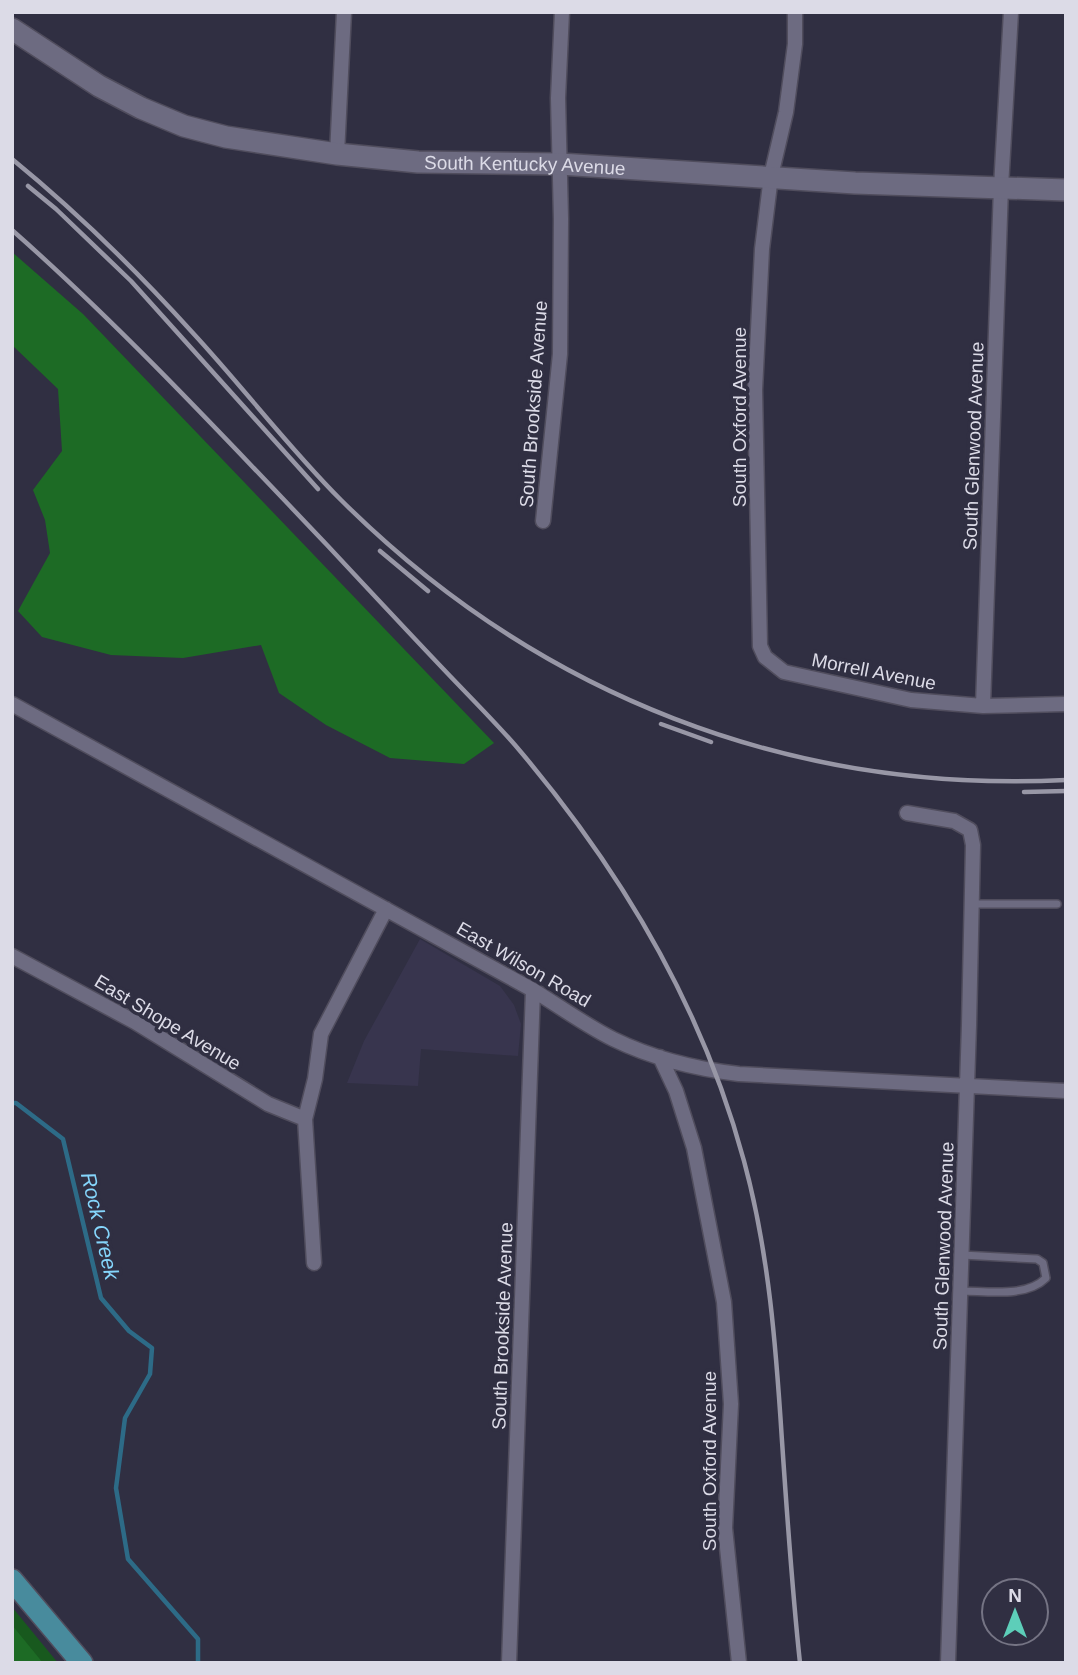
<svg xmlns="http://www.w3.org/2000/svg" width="1078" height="1675" font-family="Helvetica,sans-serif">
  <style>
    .built { fill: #38354e }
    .green { fill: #18591e }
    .forest { fill: #1d6b25 }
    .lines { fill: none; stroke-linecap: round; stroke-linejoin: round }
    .stream { stroke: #2d6b87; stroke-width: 4.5 }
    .lane-casing { stroke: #504d5d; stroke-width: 10 }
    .street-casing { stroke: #504d5d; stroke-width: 17 }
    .secondary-casing { stroke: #504d5d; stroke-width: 24 }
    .primary-casing { stroke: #504d5d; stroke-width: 24 }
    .lane { stroke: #6d6b81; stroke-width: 7 }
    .street { stroke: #6d6b81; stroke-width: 14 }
    .secondary { stroke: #6d6b81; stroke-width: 21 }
    .primary { stroke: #488b9d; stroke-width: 21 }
    .rail { stroke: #9897a6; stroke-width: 4.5 }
    .labels { text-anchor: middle; stroke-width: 7; stroke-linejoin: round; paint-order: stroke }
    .street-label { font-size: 19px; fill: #dcdbe7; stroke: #302f42 }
    .water-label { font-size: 21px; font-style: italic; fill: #85d5fb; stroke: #302f42 }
  </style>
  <rect width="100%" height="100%" fill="#302f42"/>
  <!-- built -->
  <path class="built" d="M 420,939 L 500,986 L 514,1005 L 521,1024 L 518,1056 L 421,1049 L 418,1086 L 347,1083 L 364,1041 Z"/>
  <!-- green -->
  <path class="green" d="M 12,1607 L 58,1663 L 12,1663 Z"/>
  <!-- forest -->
  <path class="forest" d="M 12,252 L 83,314 L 494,743 L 464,764 L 390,758 L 326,725 L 279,693 L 261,645 L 183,658 L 111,655 L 42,637 L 18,611 L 50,553 L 45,520 L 33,490 L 62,451 L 58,389 L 12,345 Z
    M 12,1625 L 43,1663 L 12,1663 Z"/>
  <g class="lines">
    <!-- stream -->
    <path class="stream" d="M 12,1103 L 16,1103 L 63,1139 L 101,1298 L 129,1331 L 152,1348 L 150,1374 L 125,1418 L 116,1488 L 128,1559 L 198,1639 L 198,1663"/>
    <!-- lane casing -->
    <g class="lane-casing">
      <path id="lane" d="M 972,904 L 1057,904
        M 961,1291 C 987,1291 1026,1298 1046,1278 L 1043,1263 L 1037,1259 L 962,1255"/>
    </g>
    <!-- street casing -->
    <g class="street-casing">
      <path id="street" d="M 795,12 L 795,44 L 786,112 L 771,176 L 762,249 L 755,390 L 760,646 L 765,657 L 784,672 L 911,700 L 983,706 L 1066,704
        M 337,154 L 344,12
        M 543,521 L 560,354 L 561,219 L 558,98 L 562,12
        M 12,704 L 533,990 C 559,1006 585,1025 613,1039 C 652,1058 696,1069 739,1074 L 1066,1091
        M 983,706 L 1001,187 L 1011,12
        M 907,813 L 954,821 L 970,830 L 973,845 L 969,1025 L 948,1663
        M 12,956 L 135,1022 L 268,1104 L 305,1119
        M 660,1057 L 676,1091 L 694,1148 L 724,1302 L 731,1404 L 725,1528 L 739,1663
        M 314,1263 L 305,1119 L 315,1079 L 321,1034 L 386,909
        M 509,1663 L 533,990"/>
    </g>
    <!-- secondary casing -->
    <g class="secondary-casing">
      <g id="secondary">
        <path id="s1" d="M 12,29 L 99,86 L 141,108 L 184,126 L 226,137 L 337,154 L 418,162 L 560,164 L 855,183 L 1066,190"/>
      </g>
    </g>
    <!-- primary casing -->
    <g class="primary-casing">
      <path id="primary" d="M 12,1580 L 82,1663"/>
    </g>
    <!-- lane -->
    <use href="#lane" class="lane"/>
    <!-- street -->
    <use href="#street" class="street"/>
    <!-- secondary -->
    <use href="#secondary" class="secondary"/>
    <!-- primary -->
    <use href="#primary" class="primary"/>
    <!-- rail -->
    <path class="rail" d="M 12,159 C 77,212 136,270 192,332 C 243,387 288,447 341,500 C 537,695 790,794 1066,780
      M 28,186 L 56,209 L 131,281 L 318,489
      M 12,230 C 123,328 225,438 327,545 C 368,589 409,633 450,676 C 472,699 494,721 515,745 C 619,867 702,1005 744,1161 C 769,1253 776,1347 782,1441 C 787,1515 792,1589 800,1663
      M 380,551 L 428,591
      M 661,724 L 711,742
      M 1024,792 L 1066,791"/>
  </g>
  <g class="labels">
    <!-- street labels -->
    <g class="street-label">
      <text dy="7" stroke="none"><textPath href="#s1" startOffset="542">South Kentucky Avenue</textPath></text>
      <text transform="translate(533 404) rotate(-86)" y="7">South Brookside Avenue</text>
      <text transform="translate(739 417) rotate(-90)" y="7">South Oxford Avenue</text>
      <text transform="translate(973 446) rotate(-88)" y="7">South Glenwood Avenue</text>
      <text transform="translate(874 671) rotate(11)" y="7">Morrell Avenue</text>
      <text transform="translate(524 964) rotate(30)" y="7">East Wilson Road</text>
      <text transform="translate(168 1022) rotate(31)" y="7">East Shope Avenue</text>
      <text transform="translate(943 1246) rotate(-88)" y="7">South Glenwood Avenue</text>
      <text transform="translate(502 1326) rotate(-88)" y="7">South Brookside Avenue</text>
      <text transform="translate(709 1461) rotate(-90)" y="7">South Oxford Avenue</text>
    </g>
    <!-- water labels -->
    <g class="water-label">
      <text transform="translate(100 1226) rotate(77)" y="7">Rock Creek</text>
    </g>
  </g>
  <!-- border -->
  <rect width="1078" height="1675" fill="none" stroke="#dcdbe7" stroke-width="28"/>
  <!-- north arrow -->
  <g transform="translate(1015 1612)"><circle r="33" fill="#302f42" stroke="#757484" stroke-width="2"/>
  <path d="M0-5L12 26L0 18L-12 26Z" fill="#5dceb9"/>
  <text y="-10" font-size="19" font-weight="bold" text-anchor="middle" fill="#dcdbe7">N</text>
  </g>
</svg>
